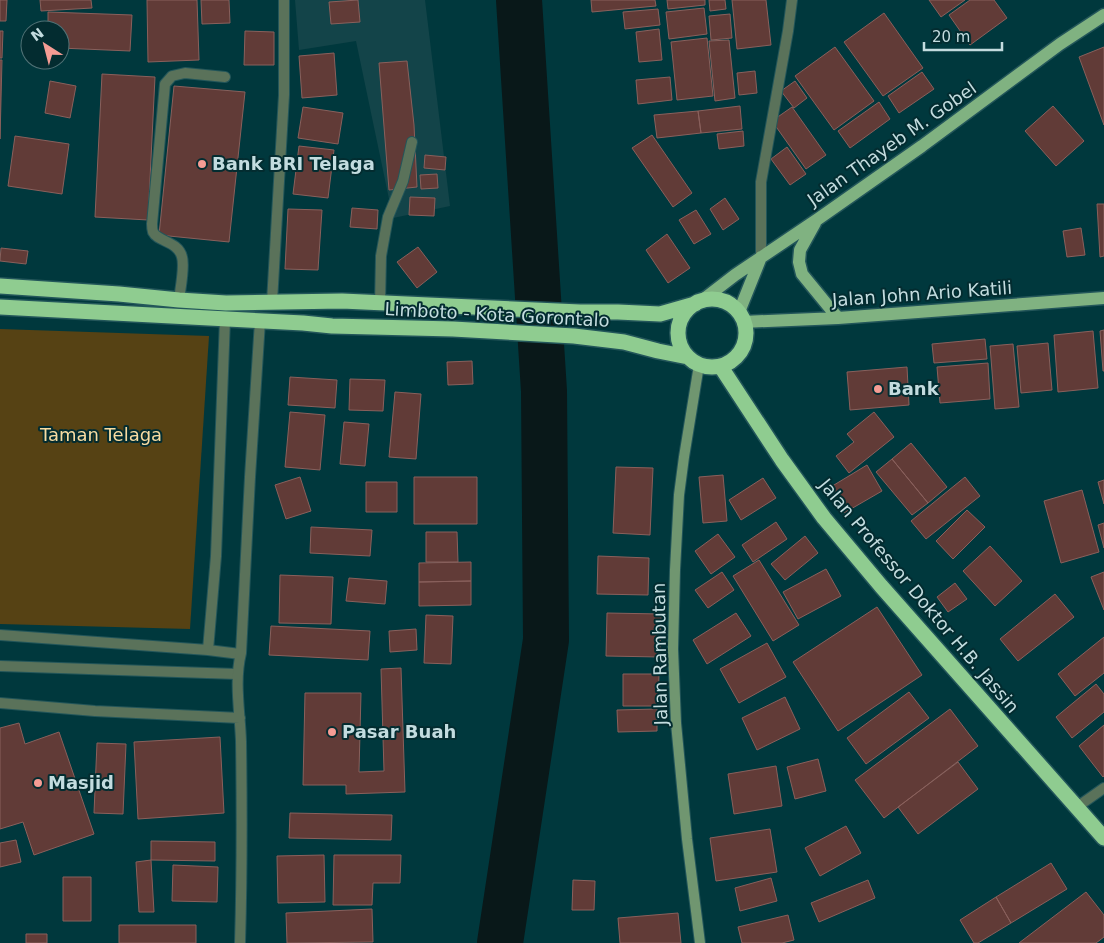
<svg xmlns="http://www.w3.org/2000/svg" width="1104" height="943" font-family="'DejaVu Sans',sans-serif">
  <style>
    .built { fill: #134449 }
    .green { fill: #564214 }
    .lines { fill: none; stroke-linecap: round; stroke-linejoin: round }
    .river { stroke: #091819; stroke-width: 46 }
    .building { fill: #613b37; stroke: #89605c }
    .lane-casing { stroke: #23565a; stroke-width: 12 }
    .street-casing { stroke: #23565a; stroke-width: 12 }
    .secondary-casing { stroke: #23565a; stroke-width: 12 }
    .primary-casing { stroke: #23565a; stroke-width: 15 }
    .highway-casing { stroke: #23565a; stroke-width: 18 }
    .lane { stroke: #5a725a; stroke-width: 10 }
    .street { stroke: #5a725a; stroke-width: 10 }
    .secondary { stroke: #709670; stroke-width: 10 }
    .primary { stroke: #80b281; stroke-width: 12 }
    .highway { stroke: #8fcc90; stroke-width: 15 }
    .poi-dot { fill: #f59c94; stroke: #032c30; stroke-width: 2 }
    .labels { text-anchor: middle; stroke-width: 4; stroke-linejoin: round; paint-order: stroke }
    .street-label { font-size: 18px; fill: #c3dcdf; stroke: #032c30 }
    .poi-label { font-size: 18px; font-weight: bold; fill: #c3dcdf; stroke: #032c30; text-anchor: start }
    .park-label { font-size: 18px; fill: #f8dca2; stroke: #032c30 }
  </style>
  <rect width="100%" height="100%" fill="#00383d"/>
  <!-- built -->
  <path class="built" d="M 295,0 L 425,0 L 450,206 L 393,218 L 356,41 L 299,50 Z"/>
  <!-- green -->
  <path class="green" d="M 0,329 L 209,336 L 190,629 L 0,624 Z"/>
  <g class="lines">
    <!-- river -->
    <path class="river" d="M 500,943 L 546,640 L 544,391 L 519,0"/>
  </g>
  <!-- building -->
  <path class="building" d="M 0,0 L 7,0 L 6,21 L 0,21 Z
    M 40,0 L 91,0 L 92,8 L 41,11 Z
    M 147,0 L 197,0 L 199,60 L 148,62 Z
    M 201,0 L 229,0 L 230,23 L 202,24 Z
    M 358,0 L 360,22 L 331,24 L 329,2 Z
    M 591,0 L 655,0 L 656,6 L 592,12 Z
    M 667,0 L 705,0 L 705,5 L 668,9 Z
    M 709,0 L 725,0 L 726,9 L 710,11 Z
    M 732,0 L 766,0 L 771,45 L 737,49 Z
    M 929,0 L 965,0 L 941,17 Z
    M 970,0 L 994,0 L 1007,18 L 970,45 L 949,15 Z
    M 704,8 L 707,34 L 669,39 L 666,12 Z
    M 658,9 L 660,25 L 625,29 L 623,12 Z
    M 48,12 L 132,15 L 130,51 L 60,48 L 60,30 L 48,30 Z
    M 884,13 L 923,68 L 883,96 L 844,42 Z
    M 730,14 L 732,38 L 711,40 L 709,16 Z
    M 659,29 L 662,60 L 639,62 L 636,32 Z
    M 0,31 L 3,31 L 2,58 L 0,58 Z
    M 245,31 L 274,32 L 274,65 L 244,65 Z
    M 707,38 L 713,96 L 677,100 L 671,42 Z
    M 729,40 L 735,98 L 715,101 L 709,41 Z
    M 835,47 L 874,101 L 834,130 L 795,76 Z
    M 1104,47 L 1104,125 L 1079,57 Z
    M 334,53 L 337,95 L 302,98 L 299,56 Z
    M 0,60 L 2,60 L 0,139 Z
    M 407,61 L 414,125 L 417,187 L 389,190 L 379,63 Z
    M 755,71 L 757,93 L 739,95 L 737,73 Z
    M 922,72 L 934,89 L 899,113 L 888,96 Z
    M 102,74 L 155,77 L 148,220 L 95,217 Z
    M 670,77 L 672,100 L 638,104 L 636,80 Z
    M 50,81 L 76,86 L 70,118 L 45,113 Z
    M 795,81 L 807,98 L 794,108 L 781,91 Z
    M 174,86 L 245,92 L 229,242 L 159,235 Z
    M 879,102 L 890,119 L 850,148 L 838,131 Z
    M 740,106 L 742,129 L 701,133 L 698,111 Z
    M 1053,106 L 1084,141 L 1056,166 L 1025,131 Z
    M 303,107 L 343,113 L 338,144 L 298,138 Z
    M 792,107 L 826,155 L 806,169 L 772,121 Z
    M 698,111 L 701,133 L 657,138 L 654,115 Z
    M 743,131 L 744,146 L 719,149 L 717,134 Z
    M 652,135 L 692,193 L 673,207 L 632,148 Z
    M 15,136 L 69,144 L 62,194 L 8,186 Z
    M 299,146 L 334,150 L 328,198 L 293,194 Z
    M 787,147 L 806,174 L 790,185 L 771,159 Z
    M 425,155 L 446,157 L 445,170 L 424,168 Z
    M 437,174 L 438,188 L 421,189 L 420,175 Z
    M 410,197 L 435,198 L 434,216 L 409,215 Z
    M 725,198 L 739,219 L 723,230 L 710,209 Z
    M 1097,204 L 1104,204 L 1104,256 L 1100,257 Z
    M 352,208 L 378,210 L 377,229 L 350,227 Z
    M 288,209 L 322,210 L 318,270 L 285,269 Z
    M 696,210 L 711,234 L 694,244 L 679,220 Z
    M 1081,228 L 1085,255 L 1067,257 L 1063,231 Z
    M 667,234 L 690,268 L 668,283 L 646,250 Z
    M 418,247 L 437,272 L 417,288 L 397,262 Z
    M 1,248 L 28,251 L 26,264 L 0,261 Z
    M 1104,330 L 1104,371 L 1103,371 L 1100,331 Z
    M 1093,331 L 1098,388 L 1058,392 L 1054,335 Z
    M 985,339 L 987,359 L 934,363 L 932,344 Z
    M 1048,343 L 1052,390 L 1021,393 L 1017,346 Z
    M 1013,344 L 1019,407 L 995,409 L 990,346 Z
    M 472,361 L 473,384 L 448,385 L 447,362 Z
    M 988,363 L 990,399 L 940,403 L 937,367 Z
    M 907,367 L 909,405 L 850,410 L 847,372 Z
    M 290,377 L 337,380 L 335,408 L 288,405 Z
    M 350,379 L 385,380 L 383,411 L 349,410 Z
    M 395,392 L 421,394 L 416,459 L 389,457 Z
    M 290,412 L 325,415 L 320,470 L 285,467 Z
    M 874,412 L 894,437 L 849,473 L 836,456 L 854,442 L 847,434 Z
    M 344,422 L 369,424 L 365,466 L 340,464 Z
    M 911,443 L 947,487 L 928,503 L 892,459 Z
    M 892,459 L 928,503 L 912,515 L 876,472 Z
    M 867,465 L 882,491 L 844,513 L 829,488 Z
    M 616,467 L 653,468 L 650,535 L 613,533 Z
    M 723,475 L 727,521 L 703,523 L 699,477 Z
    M 300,477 L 311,511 L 286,519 L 275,485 Z
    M 414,477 L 477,477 L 477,524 L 414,524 Z
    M 965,477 L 980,496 L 926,539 L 911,521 Z
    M 763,478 L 776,498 L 741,520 L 729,500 Z
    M 1104,480 L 1104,504 L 1098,482 Z
    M 366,482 L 397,482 L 397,512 L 366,512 Z
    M 1082,490 L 1099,552 L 1061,563 L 1044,501 Z
    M 967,510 L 985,527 L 953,559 L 936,541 Z
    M 776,522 L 787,539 L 753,562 L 742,545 Z
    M 1104,523 L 1104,548 L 1098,525 Z
    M 311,527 L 372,530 L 370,556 L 310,553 Z
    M 426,532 L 457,532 L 458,562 L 426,562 Z
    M 718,534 L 735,557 L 711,574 L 695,551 Z
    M 805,536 L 818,553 L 785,580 L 771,564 Z
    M 990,546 L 1022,581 L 995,606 L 963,571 Z
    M 598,556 L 649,558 L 648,595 L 597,594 Z
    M 759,560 L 799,625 L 773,641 L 733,576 Z
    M 471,562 L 471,581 L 419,582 L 419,563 Z
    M 826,569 L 841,596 L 798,619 L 783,592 Z
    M 722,572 L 734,590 L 708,608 L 695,590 Z
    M 1104,572 L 1104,610 L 1091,577 Z
    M 280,575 L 333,577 L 331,624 L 279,623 Z
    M 349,578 L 387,581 L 385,604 L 346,601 Z
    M 471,581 L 471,605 L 419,606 L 419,582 Z
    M 955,583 L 967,599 L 948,612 L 937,597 Z
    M 1055,594 L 1074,617 L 1018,661 L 1000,639 Z
    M 877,607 L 922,675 L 838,731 L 793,662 Z
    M 607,613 L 661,614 L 660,657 L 606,656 Z
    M 736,613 L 751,636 L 707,664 L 693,640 Z
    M 426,615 L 453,616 L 451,664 L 424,663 Z
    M 271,626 L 370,631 L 368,660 L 269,655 Z
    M 416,629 L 417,650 L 390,652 L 389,631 Z
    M 1104,637 L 1104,673 L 1075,696 L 1058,674 Z
    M 767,643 L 786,677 L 739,703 L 720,669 Z
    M 401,668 L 405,792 L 346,794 L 346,785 L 303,785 L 305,693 L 361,693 L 359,772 L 384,771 L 381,669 Z
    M 623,674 L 659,674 L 658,706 L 623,706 Z
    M 1096,684 L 1104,694 L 1104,712 L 1072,738 L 1056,717 Z
    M 909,692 L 929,718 L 866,764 L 847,738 Z
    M 785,697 L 800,729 L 757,750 L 742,718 Z
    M 657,709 L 657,731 L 618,732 L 617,710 Z
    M 950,709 L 978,746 L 884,818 L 855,780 Z
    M 19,723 L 25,744 L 59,732 L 94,834 L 34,855 L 23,822 L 0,829 L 0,728 Z
    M 1104,725 L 1104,776 L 1103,777 L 1079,746 Z
    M 220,737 L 224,813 L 138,819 L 134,742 Z
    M 97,743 L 126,744 L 123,814 L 94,813 Z
    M 818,759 L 826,791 L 795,799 L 787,767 Z
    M 958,762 L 978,789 L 918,834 L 898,807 Z
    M 776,766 L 782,806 L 734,814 L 728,774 Z
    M 290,813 L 392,815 L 391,840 L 289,838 Z
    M 846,826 L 861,853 L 820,876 L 805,848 Z
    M 770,829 L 777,872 L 716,881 L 710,838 Z
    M 16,840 L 21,862 L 0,867 L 0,843 Z
    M 151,841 L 215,842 L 215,861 L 151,860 Z
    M 324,855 L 325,902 L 278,903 L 277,856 Z
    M 334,855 L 401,855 L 400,883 L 373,883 L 372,905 L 333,905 Z
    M 151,860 L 154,912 L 139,912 L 136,862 Z
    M 1051,863 L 1067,889 L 1011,923 L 996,897 Z
    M 173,865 L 218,867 L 217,902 L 172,901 Z
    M 63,877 L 91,877 L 91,921 L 63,921 Z
    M 771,878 L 777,901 L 740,911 L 735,888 Z
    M 573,880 L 595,881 L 594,910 L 572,910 Z
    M 868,880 L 875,898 L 819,922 L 811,903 Z
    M 1086,892 L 1104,915 L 1104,937 L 1096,943 L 1019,943 Z
    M 996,897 L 1011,923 L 978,943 L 974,943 L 960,920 Z
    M 372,909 L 373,942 L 287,943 L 286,913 Z
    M 678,913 L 681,943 L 620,943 L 618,918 Z
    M 788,915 L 794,940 L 782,943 L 742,943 L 738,927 Z
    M 119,925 L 196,925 L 196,943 L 119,943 Z
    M 26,934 L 47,934 L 47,943 L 26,943 Z"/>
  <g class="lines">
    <!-- lane casing -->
    <g class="lane-casing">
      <path id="lane" d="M 179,300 C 180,290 185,267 182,257 C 178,241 158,242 153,232 C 152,229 152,227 152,224 L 165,84 L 172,76 L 185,73 L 225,77
        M 380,304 L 381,256 L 388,217 L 403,181 L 412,142
        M 0,635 L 208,650 L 240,654
        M 208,650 L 216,556 L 225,319
        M 0,666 L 237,674
        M 1077,807 L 1104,788"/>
    </g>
    <!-- street casing -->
    <g class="street-casing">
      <path id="street" d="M 761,257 L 761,182 L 788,31 L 792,0
        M 272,302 L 284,95 L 284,0
        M 0,703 L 95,711 L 240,718
        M 240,943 C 242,876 242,808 241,741 C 240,712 234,681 241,653 L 250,477 L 260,321"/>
    </g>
    <!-- secondary casing -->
    <g class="secondary-casing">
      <path id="secondary" d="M 699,365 L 684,457 L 679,495 L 675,570 L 673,649 L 676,723 L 687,839 L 700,943"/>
    </g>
    <!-- primary casing -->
    <g class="primary-casing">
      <path id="primary" d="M 815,223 L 800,250 L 799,262 L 802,274 L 838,318
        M 700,302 L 735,275 L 818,219 L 922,146 L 1060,44 L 1104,15
        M 739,312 L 761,257
        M 743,322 L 838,318 L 1104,298"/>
    </g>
    <!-- highway casing -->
    <g class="highway-casing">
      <path id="highway" d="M 0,286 L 119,294 L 179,300 L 226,303 L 342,301 L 580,312 L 618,312 L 660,314 L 695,304
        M678 333a34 34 0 1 1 68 0a34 34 0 1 1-68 0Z
        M 0,307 L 303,323 L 332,326 L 453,329 L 574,336 L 624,342 L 658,351 L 688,357
        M 721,367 L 782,460 L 824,518 L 881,586 L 1104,838"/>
    </g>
    <!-- lane -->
    <use href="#lane" class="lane"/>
    <!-- street -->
    <use href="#street" class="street"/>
    <!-- secondary -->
    <use href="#secondary" class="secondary"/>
    <!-- primary -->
    <use href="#primary" class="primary"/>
    <!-- highway -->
    <use href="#highway" class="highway"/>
  </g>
  <!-- markers -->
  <g class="poi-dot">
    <circle cx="202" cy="164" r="5"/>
    <circle cx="878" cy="389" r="5"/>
    <circle cx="332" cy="732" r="5"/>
    <circle cx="38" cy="783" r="5"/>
  </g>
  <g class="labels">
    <!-- street labels -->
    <g class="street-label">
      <text transform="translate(892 144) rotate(-35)" y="6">Jalan Thayeb M. Gobel</text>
      <text transform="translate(922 294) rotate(-4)" y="6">Jalan John Ario Katili</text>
      <text transform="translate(497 315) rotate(3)" y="6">Limboto - Kota Gorontalo</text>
      <text transform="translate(919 596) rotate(50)" y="6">Jalan Professor Doktor H.B. Jassin</text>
      <text transform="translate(660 654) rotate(-91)" y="6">Jalan Rambutan</text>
    </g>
    <!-- poi labels -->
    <g class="poi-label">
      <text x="212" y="170">Bank BRI Telaga</text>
      <text x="888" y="395">Bank</text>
      <text x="342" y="738">Pasar Buah</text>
      <text x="48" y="789">Masjid</text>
    </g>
    <!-- park labels -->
    <g class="park-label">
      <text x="101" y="441">Taman Telaga</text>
    </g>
  </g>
  <!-- north arrow -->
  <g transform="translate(45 45) rotate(324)"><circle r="24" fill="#032c30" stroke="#507276"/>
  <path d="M0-4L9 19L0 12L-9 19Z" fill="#f59c94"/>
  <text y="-8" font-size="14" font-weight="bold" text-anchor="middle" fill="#c3dcdf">N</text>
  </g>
  <!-- scale -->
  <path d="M924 42v8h78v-8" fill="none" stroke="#c3dcdf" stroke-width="2.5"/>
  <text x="932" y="42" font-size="15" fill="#c3dcdf" stroke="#032c30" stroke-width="4" paint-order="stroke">20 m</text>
</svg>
